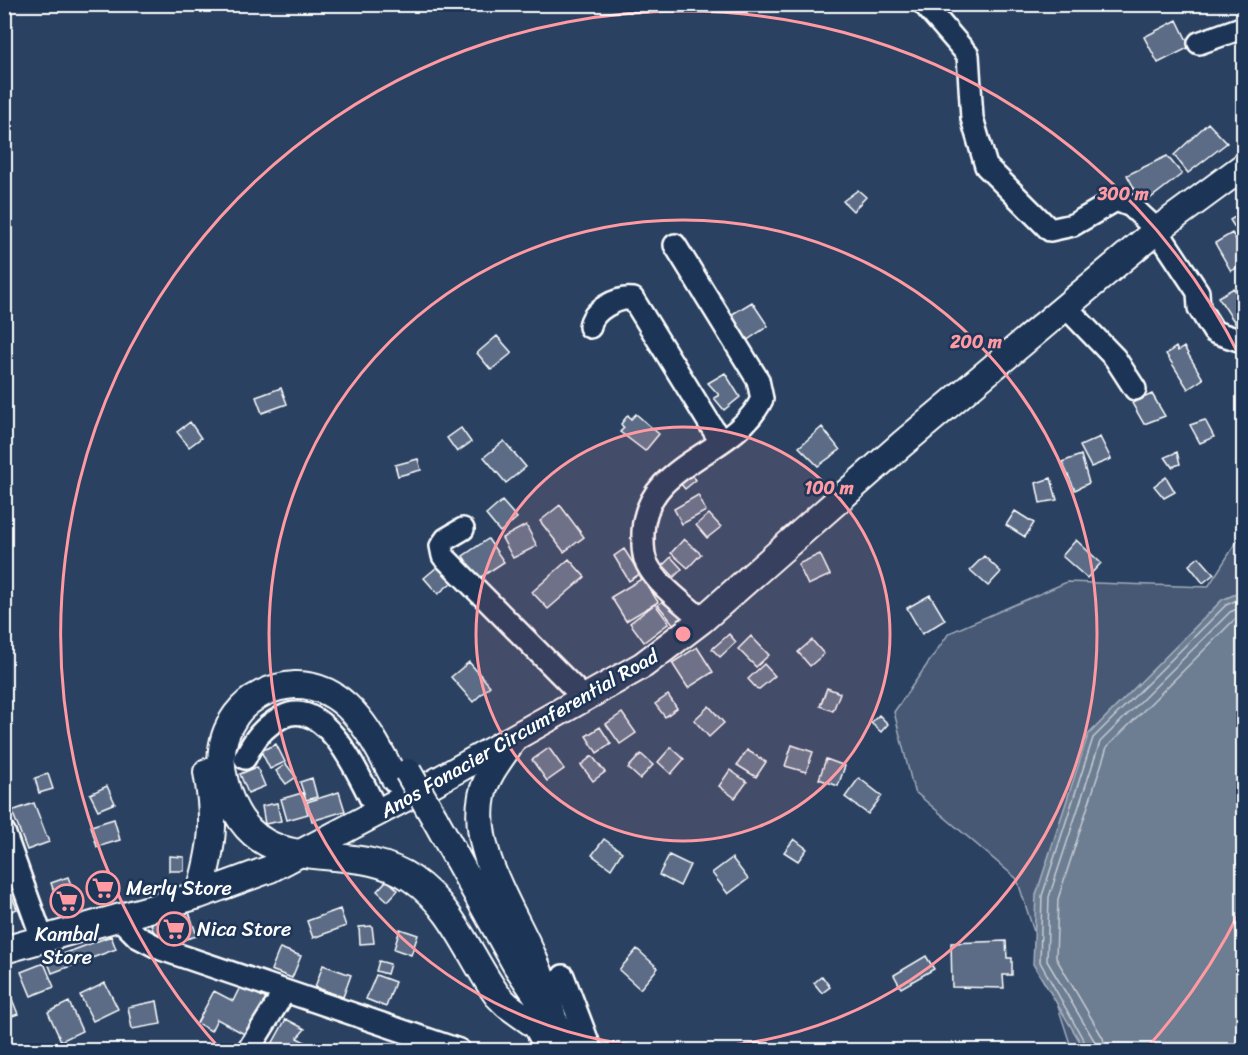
<svg xmlns="http://www.w3.org/2000/svg" width="1248" height="1055" font-family="Sriracha,sans-serif">
  <style>
    .green { fill: #465975; stroke: #a2acba; stroke-width: 1.5 }
    .water { fill: #6d7d92; stroke: #a7b1be; stroke-width: 1.5 }
    .lines { fill: none; stroke-linecap: round; stroke-linejoin: round }
    .shore { stroke: #c5cbd3; stroke-width: 1.5 }
    .building { fill: #5b6c86; stroke: #fff; stroke-width: 1.5 }
    .minor-casing { stroke: #fff; stroke-width: 26 }
    .major-casing { stroke: #fff; stroke-width: 30 }
    .minor { stroke: #1d3557; stroke-width: 21 }
    .major { stroke: #1d3557; stroke-width: 26 }
    .major-bridge-casing { stroke: #fff; stroke-width: 30; stroke-linecap: butt }
    .major-bridge { stroke: #1d3557; stroke-width: 26 }
    .ring { fill: none; stroke: #ff9aa2; stroke-width: 3 }
    .labels { text-anchor: middle; stroke-width: 5; stroke-linejoin: round; paint-order: stroke }
    .street-label { font-size: 20px; fill: #fff; stroke: #1d3557 }
    .poi-label { font-size: 20px; fill: #fff; stroke: #1d3557; text-anchor: start }
    .centre { fill: #ff9aa2; stroke: #1d3557; stroke-width: 3 }
    .ring-label { font-size: 18px; text-anchor: middle; font-weight: bold; fill: #ff9aa2; stroke: #1d3557; stroke-width: 5; stroke-linejoin: round; paint-order: stroke }
  </style>
  <rect width="100%" height="100%" fill="#2a4161"/>
  <filter id="ink" filterUnits="userSpaceOnUse"><feTurbulence type="fractalNoise" baseFrequency=".0167" numOctaves="2"/><feDisplacementMap in="SourceGraphic" scale="12" xChannelSelector="R" yChannelSelector="G"/><feConvolveMatrix kernelMatrix="1 2 1 2 8 2 1 2 1" color-interpolation-filters="sRGB"/></filter>
  <g filter="url(#ink)">
    <!-- green -->
    <path class="green" d="M 1243,532 L 1243,652 L 1199,1050 L 1072,1050 L 1017,879 L 914,791 L 894,712 L 949,633 L 1067,582 L 1208,587 Z"/>
    <!-- water -->
    <path class="water" d="M 1243,591 L 1243,1050 L 1085,1050 L 1033,964 L 1036,895 L 1088,735 L 1222,600 Z"/>
    <g class="lines">
      <!-- shore -->
      <path class="shore" d="M 1089,1050 L 1040,962 L 1042,896 L 1093,738 L 1226,605 L 1244,597
        M 1097,1050 L 1095,1042 L 1047,961 L 1049,897 L 1100,742 L 1230,612 L 1244,606
        M 1106,1050 L 1103,1038 L 1056,958 L 1058,899 L 1107,747 L 1235,619 L 1244,615"/>
    </g>
    <!-- building -->
    <path class="building" d="M 1177,20 L 1190,47 L 1158,63 L 1144,37 Z
      M 1208,123 L 1227,143 L 1188,173 L 1174,155 Z
      M 1167,156 L 1182,174 L 1143,204 L 1127,175 Z
      M 858,190 L 866,197 L 853,211 L 843,201 Z
      M 1244,211 L 1244,242 L 1230,220 Z
      M 1232,233 L 1244,252 L 1244,264 L 1231,271 L 1215,243 Z
      M 1234,288 L 1244,306 L 1244,321 L 1237,326 L 1218,297 Z
      M 752,302 L 768,326 L 746,341 L 729,316 Z
      M 497,336 L 512,353 L 491,370 L 477,353 Z
      M 1176,347 L 1178,351 L 1184,347 L 1203,379 L 1188,389 L 1166,354 Z
      M 725,373 L 740,397 L 724,410 L 714,398 L 719,395 L 708,383 Z
      M 281,388 L 287,404 L 262,413 L 256,397 Z
      M 1152,394 L 1165,416 L 1144,424 L 1132,403 Z
      M 636,414 L 659,434 L 645,451 L 620,432 L 624,428 L 621,424 L 628,415 L 631,419 Z
      M 1205,420 L 1214,437 L 1200,443 L 1190,425 Z
      M 190,422 L 201,438 L 189,447 L 177,432 Z
      M 822,427 L 840,450 L 818,466 L 799,447 Z
      M 461,428 L 471,442 L 457,452 L 447,438 Z
      M 1100,437 L 1111,459 L 1091,467 L 1080,446 Z
      M 504,441 L 526,467 L 506,483 L 484,457 Z
      M 1177,452 L 1180,464 L 1172,467 L 1165,457 Z
      M 1081,455 L 1089,483 L 1075,490 L 1062,462 Z
      M 418,459 L 421,470 L 398,476 L 395,465 Z
      M 686,468 L 696,480 L 685,489 L 675,477 Z
      M 1166,477 L 1175,492 L 1164,498 L 1154,486 Z
      M 1051,478 L 1057,500 L 1040,503 L 1036,483 Z
      M 698,495 L 706,511 L 682,524 L 674,509 Z
      M 502,501 L 517,518 L 500,532 L 486,515 Z
      M 560,505 L 584,537 L 564,552 L 540,521 Z
      M 1015,511 L 1034,523 L 1025,537 L 1006,525 Z
      M 709,514 L 721,527 L 707,538 L 696,525 Z
      M 526,525 L 537,546 L 513,558 L 502,538 Z
      M 488,539 L 504,562 L 478,579 L 463,556 Z
      M 684,539 L 701,554 L 688,568 L 671,553 Z
      M 1076,540 L 1101,563 L 1087,578 L 1062,556 Z
      M 624,549 L 640,574 L 629,581 L 614,556 Z
      M 820,554 L 830,575 L 808,585 L 798,564 Z
      M 984,556 L 1001,572 L 988,586 L 970,570 Z
      M 671,557 L 682,569 L 674,577 L 663,565 Z
      M 1199,557 L 1214,574 L 1203,583 L 1189,565 Z
      M 569,559 L 585,577 L 548,609 L 532,592 Z
      M 443,562 L 457,578 L 438,594 L 424,578 Z
      M 643,578 L 658,602 L 626,621 L 611,597 Z
      M 930,595 L 945,620 L 922,634 L 907,608 Z
      M 669,596 L 685,616 L 674,625 L 658,605 Z
      M 655,604 L 669,623 L 644,642 L 630,623 Z
      M 729,634 L 736,642 L 720,657 L 712,649 Z
      M 751,636 L 769,655 L 756,667 L 738,649 Z
      M 812,640 L 824,654 L 810,666 L 798,652 Z
      M 697,647 L 713,672 L 688,688 L 672,663 Z
      M 469,662 L 490,686 L 473,702 L 451,677 Z
      M 764,664 L 775,676 L 758,690 L 748,679 Z
      M 827,688 L 840,693 L 833,711 L 820,706 Z
      M 668,695 L 677,708 L 665,717 L 655,704 Z
      M 709,706 L 724,723 L 709,737 L 694,720 Z
      M 622,713 L 636,733 L 620,744 L 606,724 Z
      M 879,715 L 888,724 L 881,732 L 871,723 Z
      M 600,727 L 611,744 L 597,753 L 586,736 Z
      M 276,744 L 285,762 L 270,769 L 261,751 Z
      M 792,745 L 813,752 L 806,772 L 785,766 Z
      M 671,747 L 684,759 L 671,774 L 658,762 Z
      M 549,748 L 564,769 L 547,781 L 532,760 Z
      M 747,750 L 766,762 L 756,777 L 737,765 Z
      M 641,754 L 653,765 L 640,779 L 628,768 Z
      M 592,756 L 605,772 L 593,781 L 581,765 Z
      M 826,759 L 845,766 L 838,786 L 819,779 Z
      M 286,764 L 296,777 L 286,784 L 276,771 Z
      M 257,767 L 265,786 L 248,793 L 240,774 Z
      M 730,770 L 747,782 L 735,798 L 719,786 Z
      M 48,774 L 53,789 L 39,793 L 35,778 Z
      M 312,778 L 317,797 L 306,800 L 300,782 Z
      M 859,778 L 882,796 L 868,814 L 845,797 Z
      M 107,786 L 115,803 L 98,810 L 90,794 Z
      M 339,792 L 345,811 L 312,821 L 307,802 Z
      M 302,793 L 308,814 L 287,820 L 281,799 Z
      M 34,803 L 49,842 L 27,850 L 12,811 Z
      M 277,803 L 281,821 L 265,824 L 262,806 Z
      M 114,819 L 120,840 L 97,847 L 91,826 Z
      M 604,839 L 622,852 L 611,869 L 592,855 Z
      M 794,839 L 807,849 L 798,861 L 784,852 Z
      M 669,855 L 690,865 L 680,886 L 659,875 Z
      M 169,856 L 184,857 L 184,871 L 169,871 Z
      M 732,858 L 748,879 L 728,894 L 712,873 Z
      M 68,877 L 79,905 L 61,912 L 51,883 Z
      M 105,877 L 110,895 L 101,898 L 95,880 Z
      M 387,880 L 398,890 L 388,901 L 377,891 Z
      M 8,887 L 17,909 L 4,914 L 4,888 Z
      M 340,909 L 346,926 L 313,938 L 307,921 Z
      M 189,912 L 197,936 L 175,942 L 154,934 L 151,924 Z
      M 372,926 L 374,943 L 360,944 L 359,927 Z
      M 400,929 L 418,935 L 411,955 L 394,949 Z
      M 111,936 L 116,949 L 52,973 L 47,960 Z
      M 1006,941 L 1007,958 L 1012,958 L 1012,975 L 1003,975 L 1004,988 L 952,987 L 951,943 Z
      M 280,948 L 301,956 L 292,978 L 271,970 Z
      M 637,949 L 658,968 L 640,989 L 619,970 Z
      M 926,956 L 934,969 L 901,988 L 894,975 Z
      M 379,961 L 390,964 L 387,974 L 376,971 Z
      M 44,963 L 54,987 L 31,996 L 21,972 Z
      M 323,965 L 351,975 L 343,997 L 315,987 Z
      M 376,975 L 395,982 L 386,1007 L 366,999 Z
      M 822,976 L 830,987 L 822,993 L 814,983 Z
      M 4,979 L 18,1014 L 4,1019 Z
      M 105,983 L 118,1009 L 93,1021 L 80,995 Z
      M 241,985 L 272,1002 L 248,1036 L 217,1019 L 211,1031 L 197,1023 L 214,991 L 233,1001 Z
      M 157,1001 L 161,1024 L 132,1029 L 128,1007 Z
      M 69,1002 L 82,1031 L 61,1041 L 48,1012 Z
      M 286,1019 L 305,1029 L 297,1038 L 307,1043 L 302,1050 L 279,1050 L 271,1046 Z"/>
    <g class="lines">
      <!-- minor casing -->
      <g class="minor-casing">
        <path id="minor" d="M 924,4 L 968,55 L 972,118 L 986,166 L 1050,230 L 1073,225 L 1116,200 L 1131,206 L 1157,230 L 1198,292 L 1199,308 L 1214,332 L 1242,341
          M 1199,43 L 1244,27
          M 675,245 L 758,380 L 762,399 C 735,456 646,461 643,532 C 643,543 642,554 647,564 C 658,586 685,604 702,620
          M 1066,307 L 1115,358 L 1135,389
          M 590,327 C 592,310 617,297 633,299 L 721,442
          M 463,529 L 446,539 L 441,546 L 443,556 L 585,699
          M 245,758 C 254,739 263,727 282,717 C 327,694 362,783 378,813
          M 4,832 L 42,938
          M 119,918 L 138,937 L 161,949 L 459,1050
          M 563,976 L 591,1050
          M 248,1050 L 285,991"/>
      </g>
      <!-- major casing -->
      <g class="major-casing">
        <path id="major" d="M 511,743 C 500,759 486,776 482,796 C 471,851 512,908 533,957 C 542,977 548,997 553,1018
          M 395,779 C 373,739 349,684 295,685 C 273,686 250,696 236,715 C 221,736 218,758 225,783 C 253,890 346,833 412,879 C 453,907 469,955 497,995 L 507,1005 L 538,1027
          M 434,817 L 516,965 L 563,1034 L 570,1050
          M 199,895 C 213,846 216,822 207,772
          M 4,950 L 199,895 L 270,869 L 430,785 L 643,665 L 702,620 L 902,444 L 1157,230 L 1244,166
          M 530,1014 L 550,1050"/>
      </g>
      <!-- minor -->
      <use href="#minor" class="minor"/>
      <!-- major -->
      <use href="#major" class="major"/>
      <!-- major-bridge casing -->
      <g class="major-bridge-casing">
        <path id="major-bridge" d="M 408,772 L 434,817"/>
      </g>
      <!-- major-bridge -->
      <use href="#major-bridge" class="major-bridge"/>
    </g>
  </g>
  <!-- distance rings -->
  <circle cx="683" cy="634" r="207" fill="#ff9aa2" fill-opacity=".12"/>
  <g class="ring">
    <circle cx="683" cy="634" r="207"/>
    <circle cx="683" cy="634" r="414"/>
    <path d="M1242 907A622 622 0 0 1 1145 1050M221 1050A622 622 0 1 1 1242 361"/>
  </g>
  <!-- icons -->
  <defs>
    <g id="supermarket-ring" transform="scale(1.725)"><circle r="9.5" fill="#1d3557" stroke="#ff9aa2" stroke-width="1.5"/><path d="M-6-5.5h2.5l.6 2H6L4.5 2H-2.5L-4.4-4H-6ZM-1.5 3.2a1.3 1.3 0 1 0 .1 0ZM3 3.2a1.3 1.3 0 1 0 .1 0Z" fill="#ff9aa2"/></g>
  </defs>
  <g fill-rule="evenodd">
    <use href="#supermarket-ring" x="103" y="888"/>
    <use href="#supermarket-ring" x="67" y="901"/>
    <use href="#supermarket-ring" x="174" y="929"/>
  </g>
  <g class="labels">
    <!-- street labels -->
    <g class="street-label">
      <text transform="translate(519 733) rotate(-30)" y="7">Anos Fonacier Circumferential Road</text>
    </g>
    <!-- poi labels -->
    <g class="poi-label">
      <text x="126" y="895">Merly Store</text>
      <text x="197" y="936">Nica Store</text>
      <text x="67" y="941" text-anchor="middle">Kambal<tspan x="67" dy="23">Store</tspan></text>
    </g>
  </g>
  <circle cx="683" cy="634" r="9" class="centre"/>
  <g class="ring-label">
    <text x="1123" y="200">300 m</text>
    <text x="976" y="348">200 m</text>
    <text x="829" y="494">100 m</text>
  </g>
  <!-- margin -->
  <rect width="1248" height="1055" fill="none" stroke="#1d3557" stroke-width="24"/>
  <rect x="12" y="12" width="1224" height="1031" fill="none" stroke="#fff" stroke-width="2" filter="url(#ink)"/>
</svg>
